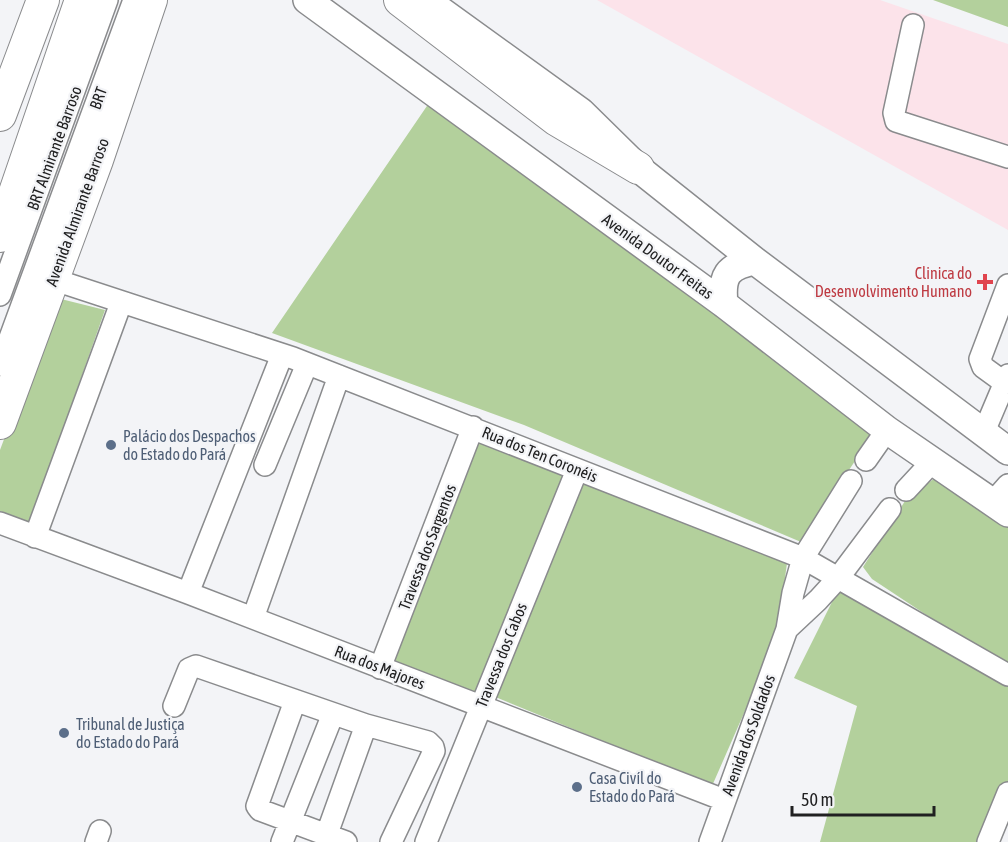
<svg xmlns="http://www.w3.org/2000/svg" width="1008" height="842" font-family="'Asap Condensed',sans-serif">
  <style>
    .education { fill: #fce3ea }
    .green { fill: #b3d09c }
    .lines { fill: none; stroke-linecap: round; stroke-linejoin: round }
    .minor-casing { stroke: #8a8b8d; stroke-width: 24 }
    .major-casing { stroke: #8a8b8d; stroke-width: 30 }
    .highway-casing { stroke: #8a8b8d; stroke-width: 34 }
    .minor { stroke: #fff; stroke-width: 21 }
    .major { stroke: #fff; stroke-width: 27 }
    .highway { stroke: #fff; stroke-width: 32 }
    .health-dot { fill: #e0444e; stroke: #f3f4f7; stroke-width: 2 }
    .service-dot { fill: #5c6f8a; stroke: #f3f4f7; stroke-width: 2 }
    .labels { text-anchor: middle; stroke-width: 4.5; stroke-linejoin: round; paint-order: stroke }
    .street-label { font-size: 16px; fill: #202021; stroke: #f3f4f7 }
    .health-label { font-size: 16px; fill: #be3a42; stroke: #f3f4f7; text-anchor: end }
    .service-label { font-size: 16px; fill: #4e5e75; stroke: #f3f4f7; text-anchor: start }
  </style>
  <rect width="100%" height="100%" fill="#f3f4f7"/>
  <!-- education -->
  <path class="education" d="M 597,0 L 880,0 L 1008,44 L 1008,230 Z"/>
  <!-- green -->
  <path class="green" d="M 933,0 L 1008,0 L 1008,27 Z
    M 429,103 L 634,246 L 873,434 L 801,542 L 524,425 L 272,333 Z
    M 57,298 L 105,310 L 30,523 L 0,511 L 0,450 Z
    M 477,438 L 570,475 L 475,697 L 389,660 Z
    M 940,474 L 1008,525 L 1008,669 L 872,579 L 863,567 L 905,501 Z
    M 581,482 L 787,563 L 777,638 L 712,786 L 493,696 Z
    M 840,586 L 1008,684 L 1008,781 L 985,842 L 820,842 L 857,706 L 794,678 Z"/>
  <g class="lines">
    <!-- minor casing -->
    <g class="minor-casing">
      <path id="minor" d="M 913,25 L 894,113 L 896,121 L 1008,157
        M 52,279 L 293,358 L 803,558 L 1008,675
        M 0,295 L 107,0
        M 0,365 L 134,0
        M 1005,383 L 983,367 L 980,359 L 1008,285
        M 983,434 L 1008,375
        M 866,460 L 887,430
        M 265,465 L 307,364
        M 906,490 L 932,462
        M 993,502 L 1008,485
        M 0,523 L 188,593 L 724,800
        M 35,537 L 121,303
        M 188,593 L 282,355
        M 253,618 L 339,376
        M 787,629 L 818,600 L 839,577 L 890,509
        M 380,668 L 473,427
        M 295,701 L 257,806 L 260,810 L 346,842
        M 174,706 L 189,669 L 196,666 L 366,725 L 324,842
        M 366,725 L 428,742 L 433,747 L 434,751 L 391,842
        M 96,842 L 100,831
        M 282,842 L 333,714
        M 426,842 L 577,470
        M 710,842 L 787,629 L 793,593 L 803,558 L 851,481
        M 988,842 L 1008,793"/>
    </g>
    <!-- major casing -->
    <g class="major-casing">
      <path id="major" d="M 307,0 L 724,304 L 887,430 L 1008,513
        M 426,0 L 581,112 L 638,168 L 755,261 L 1008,451
        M 724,304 C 721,276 727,266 755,261"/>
    </g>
    <!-- highway casing -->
    <g class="highway-casing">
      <path id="highway" d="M 400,0 L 557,120 L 638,168
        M 0,115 L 43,0
        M 0,236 L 81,0
        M 0,423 L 97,160 L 151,0"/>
    </g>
    <!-- minor -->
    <use href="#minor" class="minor"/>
    <!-- major -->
    <use href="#major" class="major"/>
    <!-- highway -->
    <use href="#highway" class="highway"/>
  </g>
  <!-- markers -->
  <path class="health-dot" d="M982 273h6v6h6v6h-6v6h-6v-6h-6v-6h6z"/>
  <g class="service-dot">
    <circle cx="111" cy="445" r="6"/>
    <circle cx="64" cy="733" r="6"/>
    <circle cx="577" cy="787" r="6"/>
  </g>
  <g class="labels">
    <!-- street labels -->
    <g class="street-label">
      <text transform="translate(98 98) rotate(-70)" y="6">BRT</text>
      <text transform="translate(54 148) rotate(-70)" y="6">BRT Almirante Barroso</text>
      <text transform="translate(77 212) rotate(-70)" y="6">Avenida Almirante Barroso</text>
      <text transform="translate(658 256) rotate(36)" y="6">Avenida Doutor Freitas</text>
      <text transform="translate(540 454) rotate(22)" y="6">Rua dos Ten Coronéis</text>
      <text transform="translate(427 547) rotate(-69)" y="6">Travessa dos Sargentos</text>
      <text transform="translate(501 655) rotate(-68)" y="6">Travessa dos Cabos</text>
      <text transform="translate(380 667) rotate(21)" y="6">Rua dos Majores</text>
      <text transform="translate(748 735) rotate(-70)" y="6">Avenida dos Soldados</text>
    </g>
    <!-- health labels -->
    <g class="health-label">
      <text x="972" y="279">Clinica do<tspan x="972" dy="18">Desenvolvimento Humano</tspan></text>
    </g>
    <!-- service labels -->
    <g class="service-label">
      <text x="123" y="442">Palácio dos Despachos<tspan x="123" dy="18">do Estado do Pará</tspan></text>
      <text x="76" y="730">Tribunal de Justiça<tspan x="76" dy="18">do Estado do Pará</tspan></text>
      <text x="589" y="784">Casa Civíl do<tspan x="589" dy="18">Estado do Pará</tspan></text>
    </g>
  </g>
  <!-- scale -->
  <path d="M792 806v9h142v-9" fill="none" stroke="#202021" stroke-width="3"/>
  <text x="801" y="806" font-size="18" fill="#202021" stroke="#f3f4f7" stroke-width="4.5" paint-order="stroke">50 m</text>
</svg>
